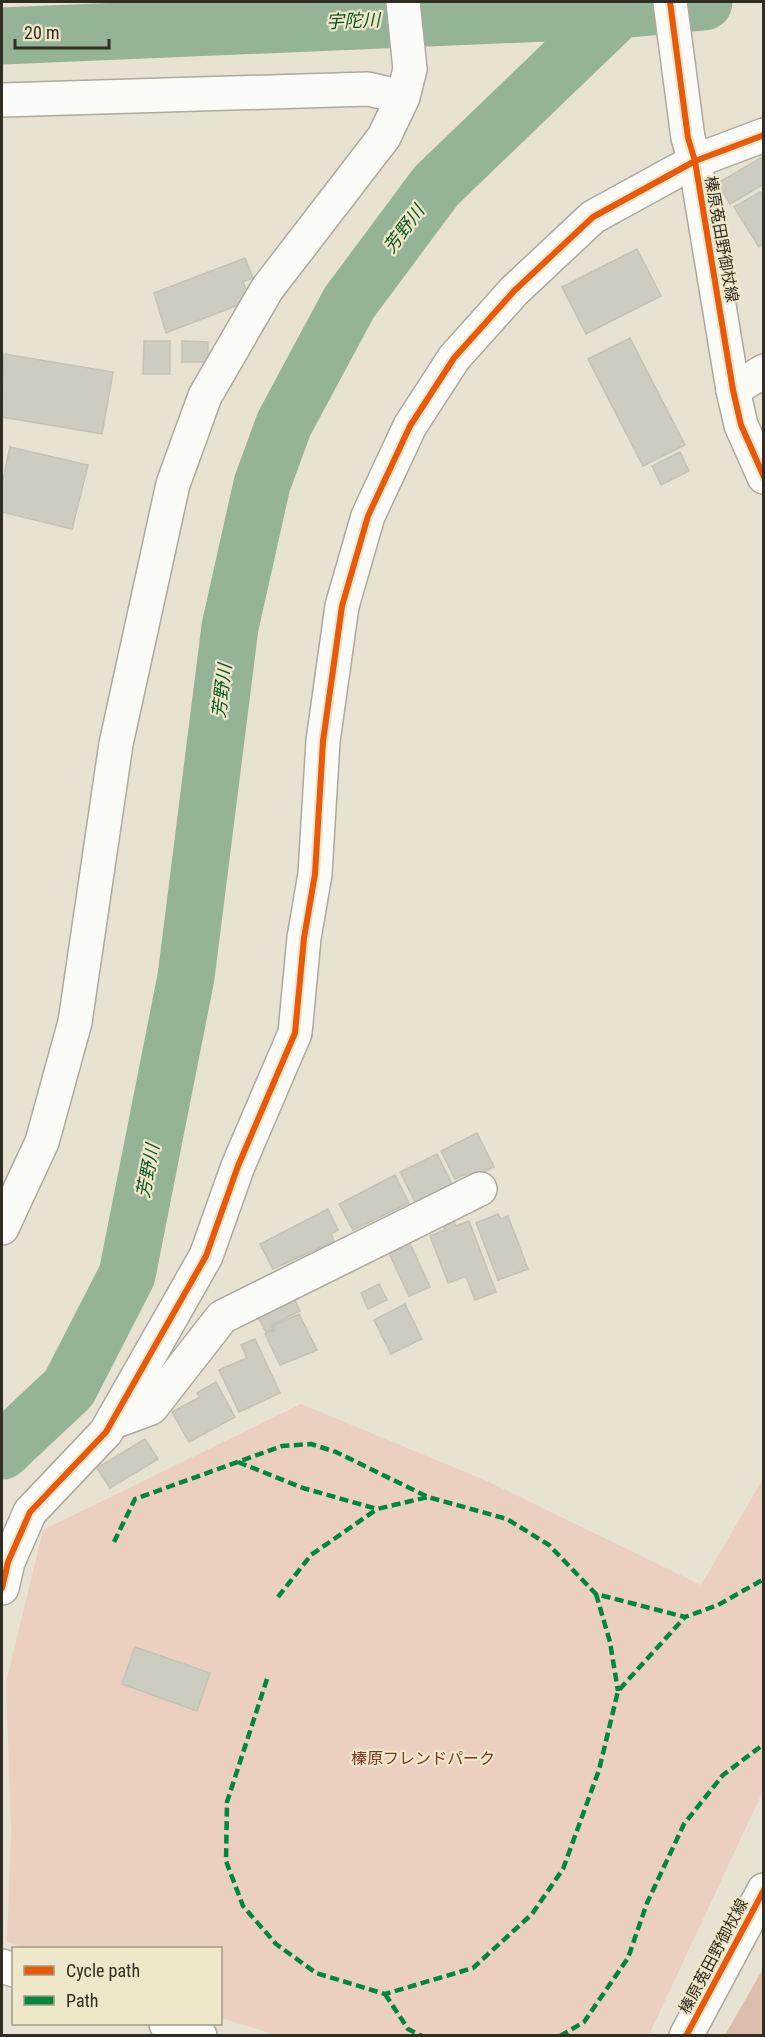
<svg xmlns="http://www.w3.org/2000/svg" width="765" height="2037" font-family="'Roboto Condensed','Noto Sans JP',sans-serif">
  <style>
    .green { fill: #ebd0c2 }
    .forest { fill: #ddbdac }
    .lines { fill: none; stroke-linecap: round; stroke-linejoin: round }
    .river { stroke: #95b396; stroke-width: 57 }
    .building { fill: #cdccc0; stroke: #c2c2b5; stroke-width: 1.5 }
    .street-casing { stroke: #aca99d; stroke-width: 36 }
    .primary-casing { stroke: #aca99d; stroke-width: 36 }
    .street { stroke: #fbfbf8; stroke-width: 33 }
    .primary { stroke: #fbfbf8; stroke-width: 33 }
    .quiet { stroke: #00873e; stroke-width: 4.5; stroke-dasharray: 9 4.5; stroke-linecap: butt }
    .cycleway-casing { stroke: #efe7ca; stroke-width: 10 }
    .cycleway { stroke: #e8590c; stroke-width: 6 }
    .labels { text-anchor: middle; stroke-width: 4.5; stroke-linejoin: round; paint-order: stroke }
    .street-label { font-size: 16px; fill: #302d22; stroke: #efe7ca }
    .park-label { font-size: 16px; fill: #7c3823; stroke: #efe7ca }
    .water-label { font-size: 18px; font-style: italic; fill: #095427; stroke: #efe7ca }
  </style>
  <rect width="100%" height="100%" fill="#e7e2d2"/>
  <!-- green -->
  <path class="green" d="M 301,1404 L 487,1481 L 701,1585 L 763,1479 L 763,1791 L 649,2035 L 276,2035 L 221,2018 L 220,1948 L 25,1948 L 7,1942 L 11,1829 L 6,1683 L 43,1530 Z"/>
  <!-- forest -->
  <path class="forest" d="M 763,1969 L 763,2035 L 725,2035 Z"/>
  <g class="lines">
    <!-- river -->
    <path class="river" d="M 2,36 L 619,10 L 704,2
      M 2,1451 L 69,1388 L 127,1275 L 186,977 L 230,627 L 262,484 L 284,424 L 349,303 L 436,186 L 619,10"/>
  </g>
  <!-- building -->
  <path class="building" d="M 764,156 L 764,184 L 730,204 L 718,183 Z
    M 760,192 L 764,197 L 764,244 L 759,247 L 734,207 Z
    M 637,249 L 661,296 L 586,334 L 562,287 Z
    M 245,258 L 253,278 L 243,282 L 251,300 L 166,333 L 154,293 Z
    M 630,338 L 685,445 L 643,466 L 588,359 Z
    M 144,341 L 170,341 L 170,374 L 143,374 Z
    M 182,341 L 208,342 L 208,362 L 182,362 Z
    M 4,354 L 113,372 L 102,434 L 2,417 Z
    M 10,447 L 88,465 L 72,529 L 2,512 L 2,484 Z
    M 680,452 L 689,471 L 661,485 L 652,466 Z
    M 477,1133 L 494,1167 L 468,1180 L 465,1174 L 455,1179 L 441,1151 Z
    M 437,1154 L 452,1184 L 415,1202 L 400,1172 Z
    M 395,1175 L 409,1203 L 353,1230 L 339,1204 Z
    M 328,1209 L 338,1230 L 331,1234 L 334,1241 L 273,1269 L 260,1244 Z
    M 498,1214 L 501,1219 L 508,1216 L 528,1269 L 498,1280 L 476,1223 Z
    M 452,1217 L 456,1226 L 469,1221 L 496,1292 L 475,1300 L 466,1276 L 448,1283 L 430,1236 L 445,1230 L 442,1221 Z
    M 409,1241 L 430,1287 L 409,1296 L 388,1251 Z
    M 379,1284 L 387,1300 L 368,1309 L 361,1293 Z
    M 290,1290 L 300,1311 L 272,1325 L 273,1329 L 266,1332 L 254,1309 Z
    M 405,1304 L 422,1339 L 391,1354 L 374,1320 Z
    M 299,1314 L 317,1350 L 280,1365 L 265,1334 L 275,1330 L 273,1326 Z
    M 255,1339 L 280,1393 L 239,1412 L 219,1370 L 247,1358 L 241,1345 Z
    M 216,1382 L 235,1417 L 189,1442 L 172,1412 L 200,1397 L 197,1393 Z
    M 145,1439 L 158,1459 L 110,1488 L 97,1468 Z
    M 135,1647 L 210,1673 L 197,1711 L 122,1684 Z"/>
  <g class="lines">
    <!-- street casing -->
    <g class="street-casing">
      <path id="street" d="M 2,100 L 368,89 L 403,97
        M 733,390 L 764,371
        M 2,1228 L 42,1142 L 75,1022 L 116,744 L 173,484 L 205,396 L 267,289 L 384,137 L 403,97 L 410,69 L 403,2
        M 113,1422 L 151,1408 L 222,1317 L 480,1189
        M 2,1588 L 8,1562 L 30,1512 L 106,1432 L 206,1256 L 238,1166 L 295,1033 L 304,938 L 315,874 L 323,741 L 342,606 L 368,516 L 410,426 L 454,358 L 514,291 L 593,217 L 695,161 L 764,135
        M 2,1966 L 14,1970
        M 166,2024 L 200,2036"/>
    </g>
    <!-- primary casing -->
    <g class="primary-casing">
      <path id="primary" d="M 670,2 L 688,138 L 695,161 L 733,390 L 741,425 L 764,477
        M 686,2036 L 764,1890"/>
    </g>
    <!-- street -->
    <use href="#street" class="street"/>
    <!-- primary -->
    <use href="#primary" class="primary"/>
    <!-- quiet -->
    <path class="quiet" d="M 238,1462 L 303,1488 L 377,1509 L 428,1497
      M 114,1542 L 135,1499 L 282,1446 L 311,1444 L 336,1452 L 428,1497 L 507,1519 L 549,1545 L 596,1594 L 685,1617 L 718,1605 L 764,1579
      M 596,1594 L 610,1642 L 618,1691
      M 278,1597 L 311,1555 L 377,1509
      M 267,1679 L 227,1802 L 226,1861 L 243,1906 L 276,1944 L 316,1973 L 385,1994 L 473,1968 L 532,1914 L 563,1869 L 599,1770 L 618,1691 L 685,1617
      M 385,1994 L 408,2029 L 422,2036
      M 560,2036 L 584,2022 L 628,1958 L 647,1903 L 684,1824 L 723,1775 L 764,1744"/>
    <!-- cycleway casing -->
    <g class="cycleway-casing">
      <path id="cycleway" d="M 670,2 L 688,138 L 695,161 L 733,390 L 741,425 L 764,477
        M 2,1588 L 8,1562 L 30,1512 L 106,1432 L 206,1256 L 238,1166 L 295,1033 L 304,938 L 315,874 L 323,741 L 342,606 L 368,516 L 410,426 L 454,358 L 514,291 L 593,217 L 695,161 L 764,135
        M 686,2036 L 764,1890"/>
    </g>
    <!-- cycleway -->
    <use href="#cycleway" class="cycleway"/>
  </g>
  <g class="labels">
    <!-- street labels -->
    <g class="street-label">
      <text transform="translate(722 239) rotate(80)" y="6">榛原菟田野御杖線</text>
      <text transform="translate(713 1956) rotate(-62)" y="6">榛原菟田野御杖線</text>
    </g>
    <!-- park labels -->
    <g class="park-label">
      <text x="423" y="1764">榛原フレンドパーク</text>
    </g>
    <!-- water labels -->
    <g class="water-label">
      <text transform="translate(353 21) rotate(-2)" y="6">宇陀川</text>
      <text transform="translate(404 229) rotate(-53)" y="6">芳野川</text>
      <text transform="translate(222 691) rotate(-83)" y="6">芳野川</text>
      <text transform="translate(148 1171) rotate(-79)" y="6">芳野川</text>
    </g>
  </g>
  <!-- border -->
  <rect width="765" height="2037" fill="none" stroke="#302d22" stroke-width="6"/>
  <!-- legend -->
  <rect x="12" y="1947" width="210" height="78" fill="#efe7ca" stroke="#a39d87" stroke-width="1.5"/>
  <rect x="24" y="1966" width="30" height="9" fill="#e8590c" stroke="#a39d87" stroke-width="1.5"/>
  <text x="66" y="1977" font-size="18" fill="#302d22">Cycle path</text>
  <rect x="24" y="1996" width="30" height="9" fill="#00873e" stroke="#a39d87" stroke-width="1.5"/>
  <text x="66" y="2007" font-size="18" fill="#302d22">Path</text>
  <!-- scale -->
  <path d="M15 39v9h94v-9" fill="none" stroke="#302d22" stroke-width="3"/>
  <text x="24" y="39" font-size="18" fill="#302d22" stroke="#efe7ca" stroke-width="4.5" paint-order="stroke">20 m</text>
</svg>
